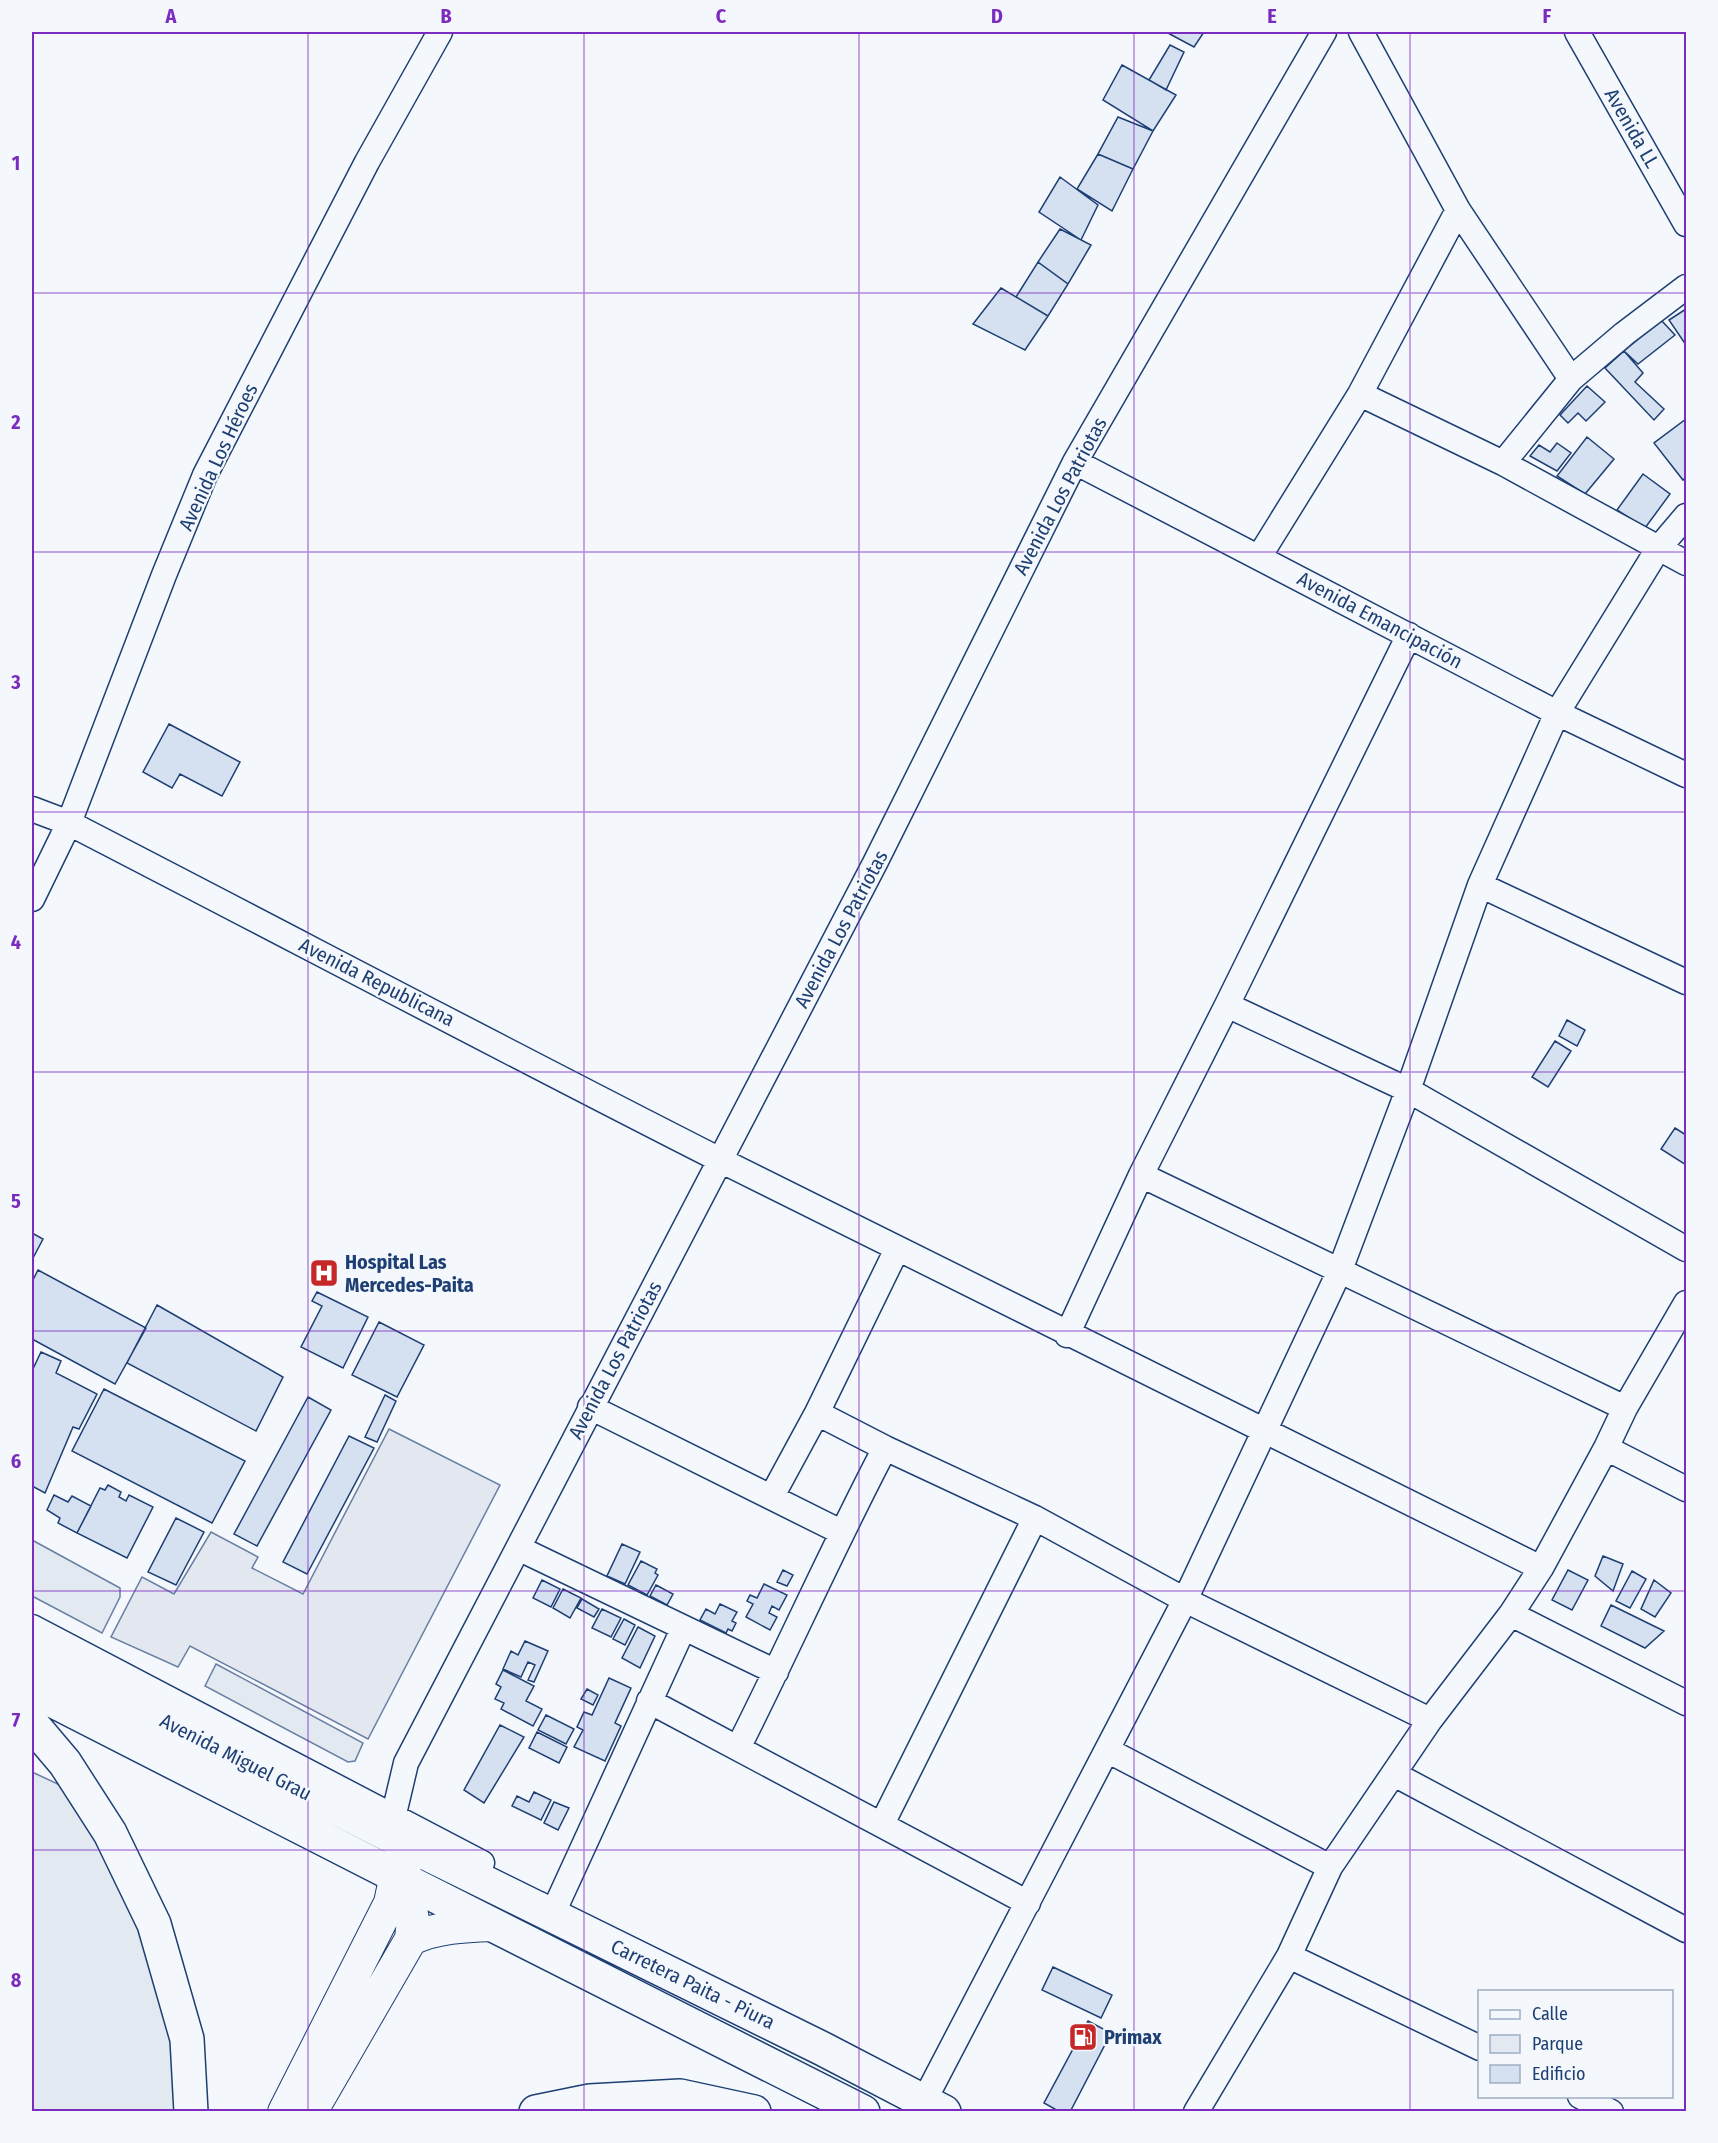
<svg xmlns="http://www.w3.org/2000/svg" width="1718" height="2143" font-family="'Fira Sans Condensed',sans-serif">
  <style>
    .green { fill: #e3e9f0; stroke: #687fa3; stroke-width: 1.5 }
    .parking { fill: #e3e8f0; stroke: #687fa3; stroke-width: 1.5 }
    .building { fill: #d5e0f0; stroke: #1d3f73; stroke-width: 1.5 }
    .lines { fill: none; stroke-linecap: round; stroke-linejoin: round }
    .minor-casing { stroke: #1d3f73; stroke-width: 27 }
    .major-casing { stroke: #1d3f73; stroke-width: 34 }
    .highway-casing { stroke: #1d3f73; stroke-width: 36 }
    .minor { stroke: #f4f7fb; stroke-width: 24 }
    .major { stroke: #f4f7fb; stroke-width: 32 }
    .highway { stroke: #f4f7fb; stroke-width: 33 }
    .grid { fill: none; stroke: #7b2cbf; stroke-width: 1.5; stroke-opacity: 0.55 }
    .labels { text-anchor: middle; stroke-width: 4.5; stroke-linejoin: round; paint-order: stroke }
    .street-label { font-size: 20px; fill: #1d3f73; stroke: #f4f7fb }
    .poi-label { font-size: 20px; font-weight: bold; fill: #1d3f73; stroke: #f4f7fb; text-anchor: start }
    .neatline { fill: none; stroke: #7b2cbf; stroke-width: 2 }
    .grid-label { font-size: 20px; text-anchor: middle; font-weight: bold; fill: #7b2cbf }
  </style>
  <rect width="100%" height="100%" fill="#f4f7fb"/>
  <!-- green -->
  <path class="green" d="M 32,1540 L 120,1588 L 120,1597 L 102,1633 L 32,1596 Z
    M 216,1664 L 363,1743 L 355,1761 L 348,1762 L 205,1686 Z
    M 32,1772 L 60,1785 L 101,1840 L 143,1927 L 175,2044 L 180,2111 L 32,2112 Z"/>
  <!-- parking -->
  <path class="parking" d="M 389,1429 L 500,1485 L 368,1739 L 190,1646 L 178,1667 L 111,1637 L 142,1577 L 174,1594 L 211,1532 L 258,1557 L 252,1568 L 303,1594 Z"/>
  <!-- building -->
  <path class="building" d="M 1166,32 L 1204,32 L 1194,47 Z
    M 1170,45 L 1184,52 L 1166,90 L 1149,80 Z
    M 1122,65 L 1176,95 L 1153,131 L 1103,100 Z
    M 1118,117 L 1153,131 L 1133,169 L 1098,154 Z
    M 1098,154 L 1133,169 L 1112,211 L 1077,189 Z
    M 1060,177 L 1098,205 L 1081,240 L 1039,212 Z
    M 1060,229 L 1091,245 L 1068,284 L 1038,262 Z
    M 1038,262 L 1068,284 L 1048,316 L 1016,297 Z
    M 1001,288 L 1048,316 L 1025,350 L 973,324 Z
    M 1686,309 L 1686,345 L 1669,320 Z
    M 1661,320 L 1675,335 L 1638,364 L 1624,351 Z
    M 1624,351 L 1643,373 L 1635,382 L 1664,409 L 1654,420 L 1605,368 Z
    M 1587,386 L 1605,402 L 1586,421 L 1578,413 L 1568,423 L 1560,415 Z
    M 1686,419 L 1686,477 L 1683,480 L 1654,443 Z
    M 1587,437 L 1614,459 L 1585,494 L 1557,476 Z
    M 1557,443 L 1571,453 L 1557,471 L 1530,456 L 1539,445 L 1550,452 Z
    M 1643,474 L 1670,494 L 1645,528 L 1617,510 Z
    M 169,724 L 240,762 L 222,796 L 180,774 L 172,788 L 143,772 Z
    M 1567,1020 L 1585,1030 L 1577,1046 L 1559,1036 Z
    M 1555,1041 L 1571,1051 L 1548,1087 L 1532,1077 Z
    M 1675,1128 L 1686,1135 L 1686,1165 L 1661,1149 Z
    M 32,1233 L 43,1239 L 32,1260 Z
    M 38,1270 L 146,1328 L 115,1384 L 32,1339 L 32,1282 Z
    M 317,1292 L 368,1317 L 343,1368 L 301,1347 L 322,1306 L 312,1301 Z
    M 157,1305 L 283,1377 L 256,1431 L 127,1363 Z
    M 379,1322 L 424,1345 L 397,1397 L 352,1375 Z
    M 41,1352 L 61,1361 L 56,1373 L 97,1394 L 79,1429 L 73,1427 L 45,1493 L 32,1486 L 32,1371 Z
    M 104,1389 L 245,1461 L 212,1523 L 72,1451 Z
    M 385,1395 L 396,1401 L 377,1442 L 365,1437 Z
    M 308,1397 L 331,1410 L 257,1546 L 234,1534 Z
    M 349,1436 L 374,1448 L 307,1574 L 283,1562 Z
    M 108,1485 L 121,1492 L 119,1497 L 126,1501 L 129,1495 L 153,1507 L 127,1558 L 77,1533 L 100,1488 L 105,1490 Z
    M 54,1495 L 68,1502 L 72,1496 L 91,1506 L 77,1533 L 58,1523 L 60,1518 L 47,1510 Z
    M 176,1518 L 204,1532 L 176,1585 L 148,1572 Z
    M 622,1544 L 640,1552 L 625,1584 L 607,1576 Z
    M 1603,1556 L 1623,1564 L 1613,1591 L 1595,1576 Z
    M 641,1561 L 657,1569 L 655,1573 L 658,1575 L 647,1595 L 628,1585 Z
    M 783,1570 L 793,1575 L 787,1586 L 777,1582 Z
    M 1568,1570 L 1588,1580 L 1572,1610 L 1552,1600 Z
    M 1632,1571 L 1646,1579 L 1630,1608 L 1616,1601 Z
    M 542,1580 L 560,1589 L 551,1607 L 533,1598 Z
    M 1654,1580 L 1671,1593 L 1655,1617 L 1641,1609 Z
    M 764,1584 L 787,1595 L 779,1610 L 772,1606 L 769,1613 L 777,1617 L 770,1630 L 746,1617 L 753,1604 L 747,1601 L 750,1595 L 757,1598 Z
    M 656,1585 L 673,1594 L 667,1605 L 650,1596 Z
    M 563,1589 L 581,1598 L 570,1618 L 553,1608 Z
    M 582,1599 L 599,1609 L 594,1617 L 577,1608 Z
    M 720,1604 L 737,1612 L 732,1621 L 736,1623 L 732,1631 L 728,1629 L 726,1633 L 700,1620 L 706,1609 L 715,1614 Z
    M 1611,1605 L 1664,1631 L 1645,1648 L 1601,1626 Z
    M 602,1609 L 621,1618 L 611,1637 L 592,1628 Z
    M 624,1619 L 635,1625 L 625,1645 L 613,1639 Z
    M 638,1627 L 655,1636 L 640,1668 L 622,1658 Z
    M 525,1641 L 548,1651 L 534,1682 L 528,1680 L 535,1665 L 528,1662 L 521,1677 L 503,1669 L 511,1651 L 518,1655 Z
    M 503,1670 L 534,1686 L 526,1701 L 542,1709 L 533,1726 L 501,1709 L 504,1703 L 495,1699 L 501,1687 L 496,1684 Z
    M 609,1678 L 631,1688 L 615,1723 L 621,1726 L 605,1761 L 574,1747 L 583,1730 L 577,1727 L 584,1712 L 592,1715 Z
    M 587,1689 L 598,1695 L 593,1705 L 581,1699 Z
    M 546,1715 L 574,1729 L 566,1744 L 538,1730 Z
    M 500,1725 L 524,1737 L 484,1803 L 464,1790 Z
    M 537,1732 L 567,1747 L 559,1763 L 529,1748 Z
    M 534,1792 L 551,1800 L 541,1820 L 512,1806 L 517,1796 L 529,1802 Z
    M 554,1802 L 569,1808 L 558,1830 L 544,1823 Z
    M 1053,1967 L 1112,1995 L 1101,2018 L 1042,1990 Z
    M 1088,2021 L 1111,2033 L 1070,2112 L 1060,2112 L 1044,2103 Z"/>
  <g class="lines">
    <!-- minor casing -->
    <g class="minor-casing">
      <path id="minor" d="M 1361,32 L 1458,210 L 1571,379
        M 1577,32 L 1686,224
        M 1360,394 L 1503,463 L 1686,563
        M 1075,462 L 1557,713 L 1686,775
        M 1503,463 L 1571,379 L 1624,334 L 1686,287
        M 1259,557 L 1360,394 L 1458,210
        M 32,809 L 69,823 C 288,936 505,1051 724,1162 C 996,1300 1269,1433 1541,1568
        M 1480,885 L 1686,982
        M 32,899 L 69,823 L 164,575 L 205,475 L 367,162 L 440,32
        M 1227,1005 L 1408,1090 L 1686,1249
        M 1141,1175 L 1625,1408
        M 1067,1335 L 1141,1175 L 1227,1005 L 1409,635
        M 590,1407 L 841,1532
        M 817,1413 L 885,1448 L 1035,1518 L 1185,1600 L 1430,1720
        M 1606,1448 L 1686,1489
        M 772,1496 L 817,1413 L 897,1249
        M 518,1548 L 776,1672
        M 1511,1614 L 1686,1703
        M 32,1627 L 482,1863
        M 649,1701 L 1028,1903
        M 738,1748 C 788,1649 833,1547 885,1448
        M 1107,1750 L 1330,1867
        M 1394,1774 L 1686,1930
        M 882,1824 L 1035,1518
        M 399,1840 L 393,1818 L 406,1763 L 875,863 L 1075,462 L 1324,32
        M 539,1904 L 552,1915 L 683,1629
        M 1289,1956 L 1480,2048
        M 1580,2096 L 1611,2112
        M 924,2101 L 1185,1600 L 1340,1270 L 1408,1090 L 1480,885 L 1557,713 L 1658,549 L 1686,516
        M 1196,2112 L 1289,1956 L 1330,1867 L 1430,1720 L 1511,1614 L 1541,1568 L 1606,1448 L 1625,1408 L 1686,1303"/>
    </g>
    <!-- major casing -->
    <g class="major-casing">
      <path id="major" d="M 411,1939 C 437,1927 464,1926 493,1925
        M 284,2112 L 390,1903 L 398,1865
        M 311,2112 L 411,1939 L 413,1920 L 399,1840"/>
    </g>
    <!-- highway casing -->
    <g class="highway-casing">
      <path id="highway" d="M 32,1654 L 399,1840 L 823,2049 L 944,2112
        M 32,1690 L 408,1882 L 863,2112
        M 32,1724 L 65,1763 L 110,1833 L 154,1924 L 187,2039 L 191,2112
        M 536,2112 L 590,2101 L 680,2096 L 754,2112"/>
    </g>
    <!-- minor -->
    <use href="#minor" class="minor"/>
    <!-- major -->
    <use href="#major" class="major"/>
    <!-- highway -->
    <use href="#highway" class="highway"/>
  </g>
  <!-- grid -->
  <path class="grid" d="M 308,32 L 308,2112M 584,32 L 584,2112M 859,32 L 859,2112M 1134,32 L 1134,2112M 1410,32 L 1410,2112M 32,293 L 1686,293M 32,552 L 1686,552M 32,812 L 1686,812M 32,1072 L 1686,1072M 32,1331 L 1686,1331M 32,1591 L 1686,1591M 32,1850 L 1686,1850"/>
  <!-- icons -->
  <defs>
    <g id="hospital-square" transform="scale(1.5)"><rect x="-9" y="-9" width="18" height="18" rx="4" fill="#c62828" stroke="#f4f7fb"/><path d="M-5-5h3v3.5h4V-5h3V5h-3V1.5h-4V5h-3Z" fill="#fff"/></g>
    <g id="fuel-square" transform="scale(1.5)"><rect x="-9" y="-9" width="18" height="18" rx="4" fill="#c62828" stroke="#f4f7fb"/><path d="M-5.5-6h7V0h2V4h1.3V-2.5L3-4.5l.8-.8L6-3V5H2.5V1h-1V6h-7ZM-4.2-4.7v3.2H.2V-4.7Z" fill="#fff"/></g>
  </defs>
  <g fill-rule="evenodd">
    <use href="#hospital-square" x="324" y="1273"/>
    <use href="#fuel-square" x="1083" y="2037"/>
  </g>
  <g class="labels">
    <!-- street labels -->
    <g class="street-label">
      <text transform="translate(1632 128) rotate(60)" y="7">Avenida LL</text>
      <text transform="translate(218 457) rotate(-65)" y="7">Avenida Los Héroes</text>
      <text transform="translate(1060 496) rotate(-62)" y="7">Avenida Los Patriotas</text>
      <text transform="translate(1380 620) rotate(28)" y="7">Avenida Emancipación</text>
      <text transform="translate(841 929) rotate(-62)" y="7">Avenida Los Patriotas</text>
      <text transform="translate(377 982) rotate(27)" y="7">Avenida Republicana</text>
      <text transform="translate(615 1360) rotate(-62)" y="7">Avenida Los Patriotas</text>
      <text transform="translate(236 1757) rotate(27)" y="7">Avenida Miguel Grau</text>
      <text transform="translate(693 1984) rotate(26)" y="7">Carretera Paita - Piura</text>
    </g>
    <!-- poi labels -->
    <g class="poi-label">
      <text x="345" y="1269">Hospital Las<tspan x="345" dy="23">Mercedes-Paita</tspan></text>
      <text x="1104" y="2044">Primax</text>
    </g>
  </g>
  <!-- border -->
  <rect width="1718" height="2143" fill="none" stroke="#f4f7fb" stroke-width="66"/>
  <!-- legend -->
  <rect x="1478" y="1990" width="195" height="108" fill="#f4f7fb" stroke="#9eadc5" stroke-width="1.5"/>
  <rect x="1490" y="2010" width="30" height="9" fill="#f4f7fb" stroke="#9eadc5" stroke-width="1.5"/>
  <text x="1532" y="2020" font-size="18" fill="#1d3f73">Calle</text>
  <rect x="1490" y="2035" width="30" height="18" fill="#e3e9f0" stroke="#9eadc5" stroke-width="1.5"/>
  <text x="1532" y="2050" font-size="18" fill="#1d3f73">Parque</text>
  <rect x="1490" y="2065" width="30" height="18" fill="#d5e0f0" stroke="#9eadc5" stroke-width="1.5"/>
  <text x="1532" y="2080" font-size="18" fill="#1d3f73">Edificio</text>
  <rect x="33" y="33" width="1652" height="2077" class="neatline"/>
  <g class="grid-label">
    <text x="171" y="23">A</text>
    <text x="446" y="23">B</text>
    <text x="721" y="23">C</text>
    <text x="997" y="23">D</text>
    <text x="1272" y="23">E</text>
    <text x="1547" y="23">F</text>
    <text x="16" y="170">1</text>
    <text x="16" y="429">2</text>
    <text x="16" y="689">3</text>
    <text x="16" y="949">4</text>
    <text x="16" y="1208">5</text>
    <text x="16" y="1468">6</text>
    <text x="16" y="1727">7</text>
    <text x="16" y="1987">8</text>
  </g>
</svg>
